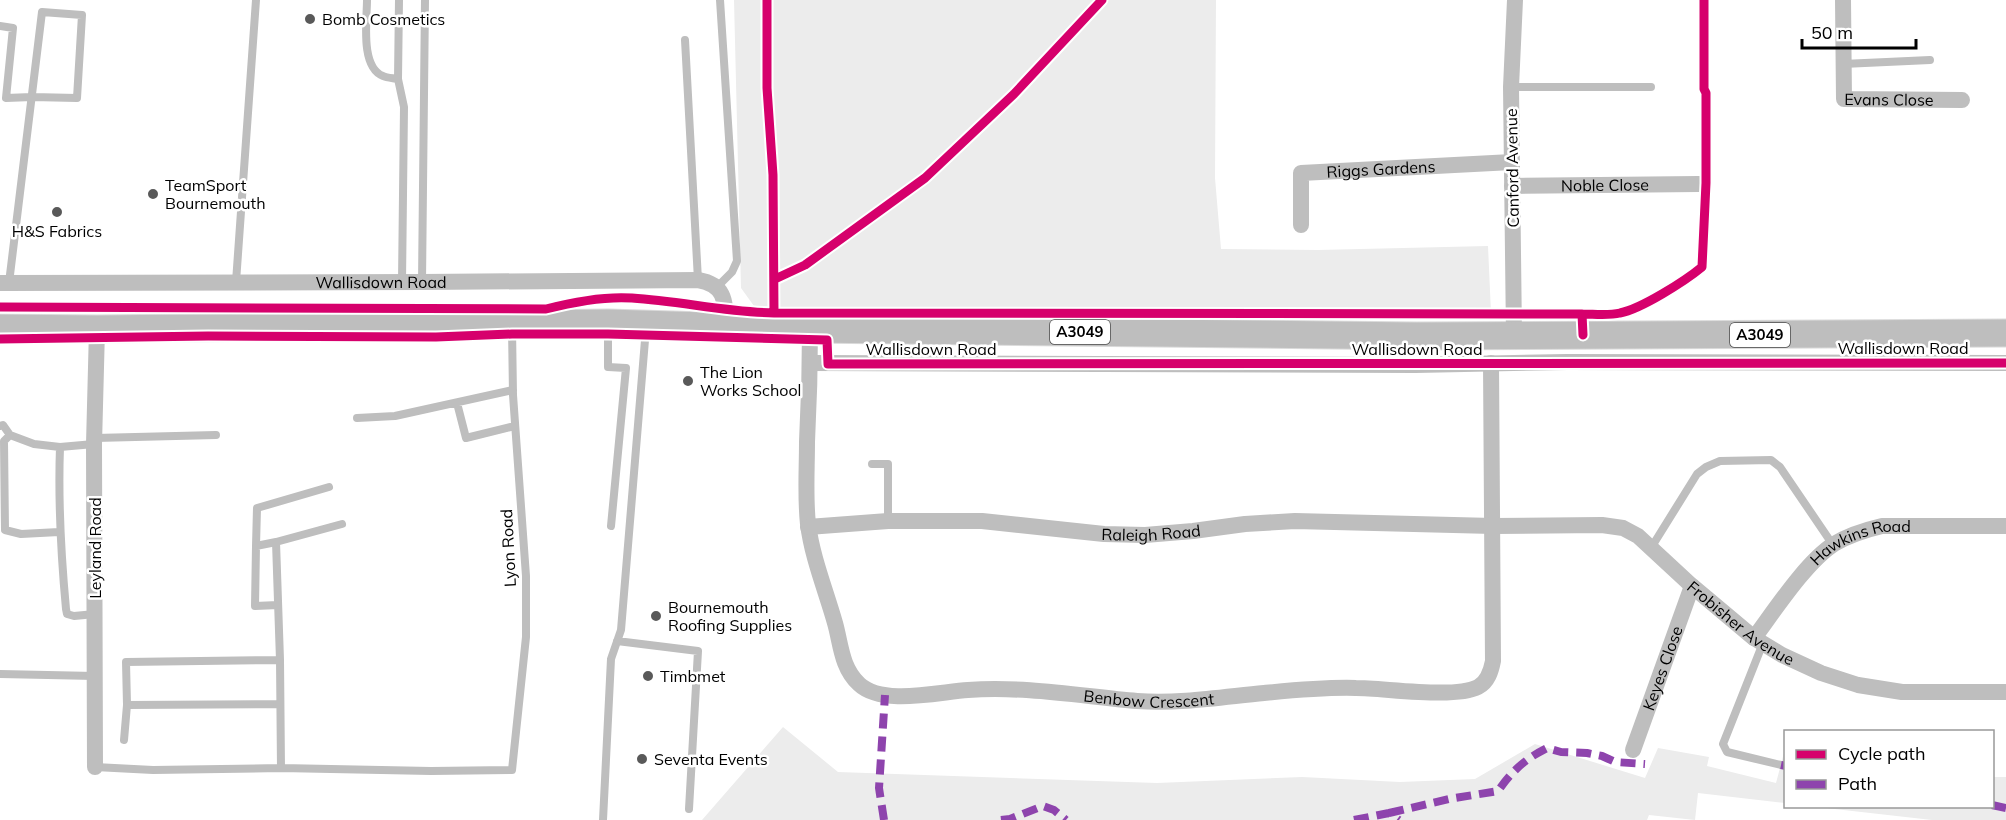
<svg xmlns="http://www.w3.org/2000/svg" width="2006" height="820" font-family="Mulish,sans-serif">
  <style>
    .green { fill: #ececec }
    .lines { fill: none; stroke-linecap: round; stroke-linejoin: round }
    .primary-casing { stroke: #dbdbdb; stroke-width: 29 }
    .lane { stroke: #bebebe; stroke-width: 8 }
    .street { stroke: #bebebe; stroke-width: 16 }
    .primary { stroke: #bebebe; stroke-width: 27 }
    .quiet { stroke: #8e44ad; stroke-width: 8; stroke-dasharray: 15 8; stroke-linecap: butt }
    .cycleway-casing { stroke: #fff; stroke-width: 13 }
    .cycleway { stroke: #d6006c; stroke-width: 9 }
    .poi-dot { fill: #595959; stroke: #fff; stroke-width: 2 }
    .labels { text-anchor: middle; stroke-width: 5; stroke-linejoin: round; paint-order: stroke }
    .shield { fill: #fff; stroke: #4c4c4c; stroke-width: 1.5 }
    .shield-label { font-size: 15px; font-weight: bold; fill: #000 }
    .poi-label { font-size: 16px; fill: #000; stroke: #fff; text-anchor: start }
    .street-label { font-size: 16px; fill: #000; stroke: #fff }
  </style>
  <rect width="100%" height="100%" fill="#fff"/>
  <!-- green -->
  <path class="green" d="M 734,0 L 1216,0 L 1215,178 L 1221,249 L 1318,250 L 1488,246 L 1491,313 L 1061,320 L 769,313 L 754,306 L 741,288 Z
    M 783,727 L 838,772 L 1157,783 L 1302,777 L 1400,782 L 1475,779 L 1535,744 L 1645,778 L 1658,748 L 1709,757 L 1707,766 L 1776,783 L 1785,749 L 1785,803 L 1698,793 L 1695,820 L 1649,815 L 1647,820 L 702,820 Z
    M 1993,777 L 2006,777 L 2006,820 L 1932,820 L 1817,807 L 1992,806 Z"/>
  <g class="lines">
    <!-- primary casing -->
    <g class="primary-casing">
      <path id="primary" d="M 0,328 L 97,329 L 608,323 L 810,329 L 1416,336 L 2006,333"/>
    </g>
    <!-- lane -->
    <path class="lane" d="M 367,0 C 367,20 360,67 383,76 C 387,78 393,78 398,79
      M 399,0 L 398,79 L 404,107 L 402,282
      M 0,26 L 13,28 L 6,98 L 32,97 L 77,98 L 82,15 L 42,12 L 9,283
      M 685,40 L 698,280
      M 1843,64 L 1930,60
      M 1511,87 L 1651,87
      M 236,282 L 256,0
      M 422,282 L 425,0
      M 717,287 L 732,272 L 737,261 L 720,0
      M 608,327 L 608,367 L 626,368 L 611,526
      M 457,403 L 466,438 L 515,426
      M 357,418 L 395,416 L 513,390
      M 0,426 L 3,425 L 10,435
      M 95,438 L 216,435
      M 94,444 L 60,447 C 58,501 61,555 66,609 L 67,614 L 74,616 L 95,614
      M 872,464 L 888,464 L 888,521
      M 59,532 L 21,534 L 5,530 L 4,441 L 10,435 L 34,444 L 60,447
      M 276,542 L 256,546 L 255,606 L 278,605
      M 256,546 L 257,508 L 329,487
      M 1651,548 L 1697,474 L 1706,467 L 1720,461 L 1771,460 L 1780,467 L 1833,545
      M 617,641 L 698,651 L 689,809
      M 1763,643 L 1723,744 L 1727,752 L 1781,765
      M 280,660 L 276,542 L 342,524
      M 0,674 L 95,676
      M 280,704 L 127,705 L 126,662 L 280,660 L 281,768 L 431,771 L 512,770 L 526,637 L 526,576 L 513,395 L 512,328
      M 124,740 L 127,705
      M 95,767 L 153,770 L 281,768
      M 603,820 L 611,659 L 621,630 L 646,328"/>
    <!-- street -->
    <g class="street">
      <path id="s1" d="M 1843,0 L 1844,99 L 1962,100"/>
      <path id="s2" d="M 1512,186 L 1699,184"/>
      <path id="s3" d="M 1301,225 L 1301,173 L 1512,162"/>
      <path id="s4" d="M 0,283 L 422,282 L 698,280 C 727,285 725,303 726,328"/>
      <path id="s5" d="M 810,329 C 810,367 809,404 807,442 C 807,469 805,497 808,524 C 812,557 826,591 835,623 C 841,644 841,667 859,684 C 882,706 938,692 968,690 C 1025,686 1080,696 1137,701 C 1179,704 1222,697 1264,693 C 1295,690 1325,687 1356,688 C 1385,688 1455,699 1478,687 C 1488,682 1491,671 1493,661 L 1491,363"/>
      <path d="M 1514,336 L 1511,87 L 1515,0"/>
      <path d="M 810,363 L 1415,365 L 1567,362 L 2006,363"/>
      <path id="s6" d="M 808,527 L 888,521 L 982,521 L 1104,534 L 1145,535 L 1193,531 L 1245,524 L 1295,521 L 1493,526 L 1602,525 L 1623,528 L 1638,536 L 1692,586 L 1754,638 L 1782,655 L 1821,673 L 1858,685 L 1902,692 L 2006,692"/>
      <path id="s7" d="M 1754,638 C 1775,610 1806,562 1834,544 C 1849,535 1865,530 1882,526 L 2006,526"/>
      <path id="s8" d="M 1633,750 L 1692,586"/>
      <path d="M 95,767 L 94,444 L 97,329"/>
    </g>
    <!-- primary -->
    <use href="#primary" class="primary"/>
    <!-- quiet -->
    <path class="quiet" d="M 1781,765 L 1786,766
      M 1992,805 L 2006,808
      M 1389,813 L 1449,799 L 1498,791 C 1512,771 1525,759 1547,748 L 1561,752 L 1587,753 L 1602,756 L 1615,762 L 1645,764
      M 884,820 L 879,788 L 885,695
      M 1001,820 L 1010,819 L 1043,806 L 1054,810 L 1066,820
      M 1354,820 L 1389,813 L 1399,820"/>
    <!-- cycleway casing -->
    <g class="cycleway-casing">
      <path id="cycleway" d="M 767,0 L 767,88 L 773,175 L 774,313
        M 775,279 L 805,265 L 925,178 L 1014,94 L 1102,0
        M 0,307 L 546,309 C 573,302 603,296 632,298 C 680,301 726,312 774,313 L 1582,314
        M 1583,335 L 1582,314 C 1594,314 1608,316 1620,313 C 1641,309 1685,281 1702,267 L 1706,183 L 1706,93 L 1704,89 L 1704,0
        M 0,339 L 208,336 L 436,337 L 512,334 L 608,334 L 827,340 L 828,364 L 2006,363"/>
    </g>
    <!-- cycleway -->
    <use href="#cycleway" class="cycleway"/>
  </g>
  <!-- markers -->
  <g class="poi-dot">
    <circle cx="310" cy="19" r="6"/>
    <circle cx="153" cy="194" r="6"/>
    <circle cx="57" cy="212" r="6"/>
    <circle cx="688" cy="381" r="6"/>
    <circle cx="656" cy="616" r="6"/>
    <circle cx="648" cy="676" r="6"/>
    <circle cx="642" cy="759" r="6"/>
  </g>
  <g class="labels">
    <!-- shield labels -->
    <g class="shield">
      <rect x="1050" y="320" width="60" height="24" rx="4.5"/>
      <rect x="1730" y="323" width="60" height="24" rx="4.5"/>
    </g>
    <g class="shield-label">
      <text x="1080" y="337">A3049</text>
      <text x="1760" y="340">A3049</text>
    </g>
    <!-- poi labels -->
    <g class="poi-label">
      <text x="322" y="25">Bomb Cosmetics</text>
      <text x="165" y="191">TeamSport<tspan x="165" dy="18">Bournemouth</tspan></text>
      <text x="57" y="237" text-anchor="middle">H&amp;S Fabrics</text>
      <text x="700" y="378">The Lion<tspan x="700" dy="18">Works School</tspan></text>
      <text x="668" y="613">Bournemouth<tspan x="668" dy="18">Roofing Supplies</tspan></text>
      <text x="660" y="682">Timbmet</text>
      <text x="654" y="765">Seventa Events</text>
    </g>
    <!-- street labels -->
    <g class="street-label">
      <text dy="6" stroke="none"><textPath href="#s1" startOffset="144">Evans Close</textPath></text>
      <text transform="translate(1512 168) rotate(-91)" y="6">Canford Avenue</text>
      <text dy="6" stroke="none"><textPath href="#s3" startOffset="132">Riggs Gardens</textPath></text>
      <text dy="6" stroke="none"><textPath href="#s2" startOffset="93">Noble Close</textPath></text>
      <text dy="6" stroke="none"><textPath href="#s4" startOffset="381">Wallisdown Road</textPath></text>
      <text x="1903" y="354">Wallisdown Road</text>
      <text x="931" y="355">Wallisdown Road</text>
      <text x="1417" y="355">Wallisdown Road</text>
      <text dy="6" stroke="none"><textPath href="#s6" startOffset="344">Raleigh Road</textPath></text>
      <text dy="6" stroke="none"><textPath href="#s7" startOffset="150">Hawkins Road</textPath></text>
      <text transform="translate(95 548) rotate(-90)" y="6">Leyland Road</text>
      <text transform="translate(508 548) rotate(-93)" y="6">Lyon Road</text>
      <text dy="6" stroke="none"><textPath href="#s6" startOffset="969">Frobisher Avenue</textPath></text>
      <text dy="6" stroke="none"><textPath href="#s8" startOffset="87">Keyes Close</textPath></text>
      <text dy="6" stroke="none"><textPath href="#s5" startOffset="658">Benbow Crescent</textPath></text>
    </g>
  </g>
  <!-- legend -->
  <rect x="1784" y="730" width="210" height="78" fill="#ffffff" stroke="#999999" stroke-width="1.5"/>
  <rect x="1796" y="750" width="30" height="9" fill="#d6006c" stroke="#999999" stroke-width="1.5"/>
  <text x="1838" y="760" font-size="18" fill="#000000">Cycle path</text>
  <rect x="1796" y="780" width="30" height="9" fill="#8e44ad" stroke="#999999" stroke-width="1.5"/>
  <text x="1838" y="790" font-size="18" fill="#000000">Path</text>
  <!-- scale -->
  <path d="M1802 39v9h114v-9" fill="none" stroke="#000000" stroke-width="3"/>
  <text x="1811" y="39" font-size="18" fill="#000000" stroke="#ffffff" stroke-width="4.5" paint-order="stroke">50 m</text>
</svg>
